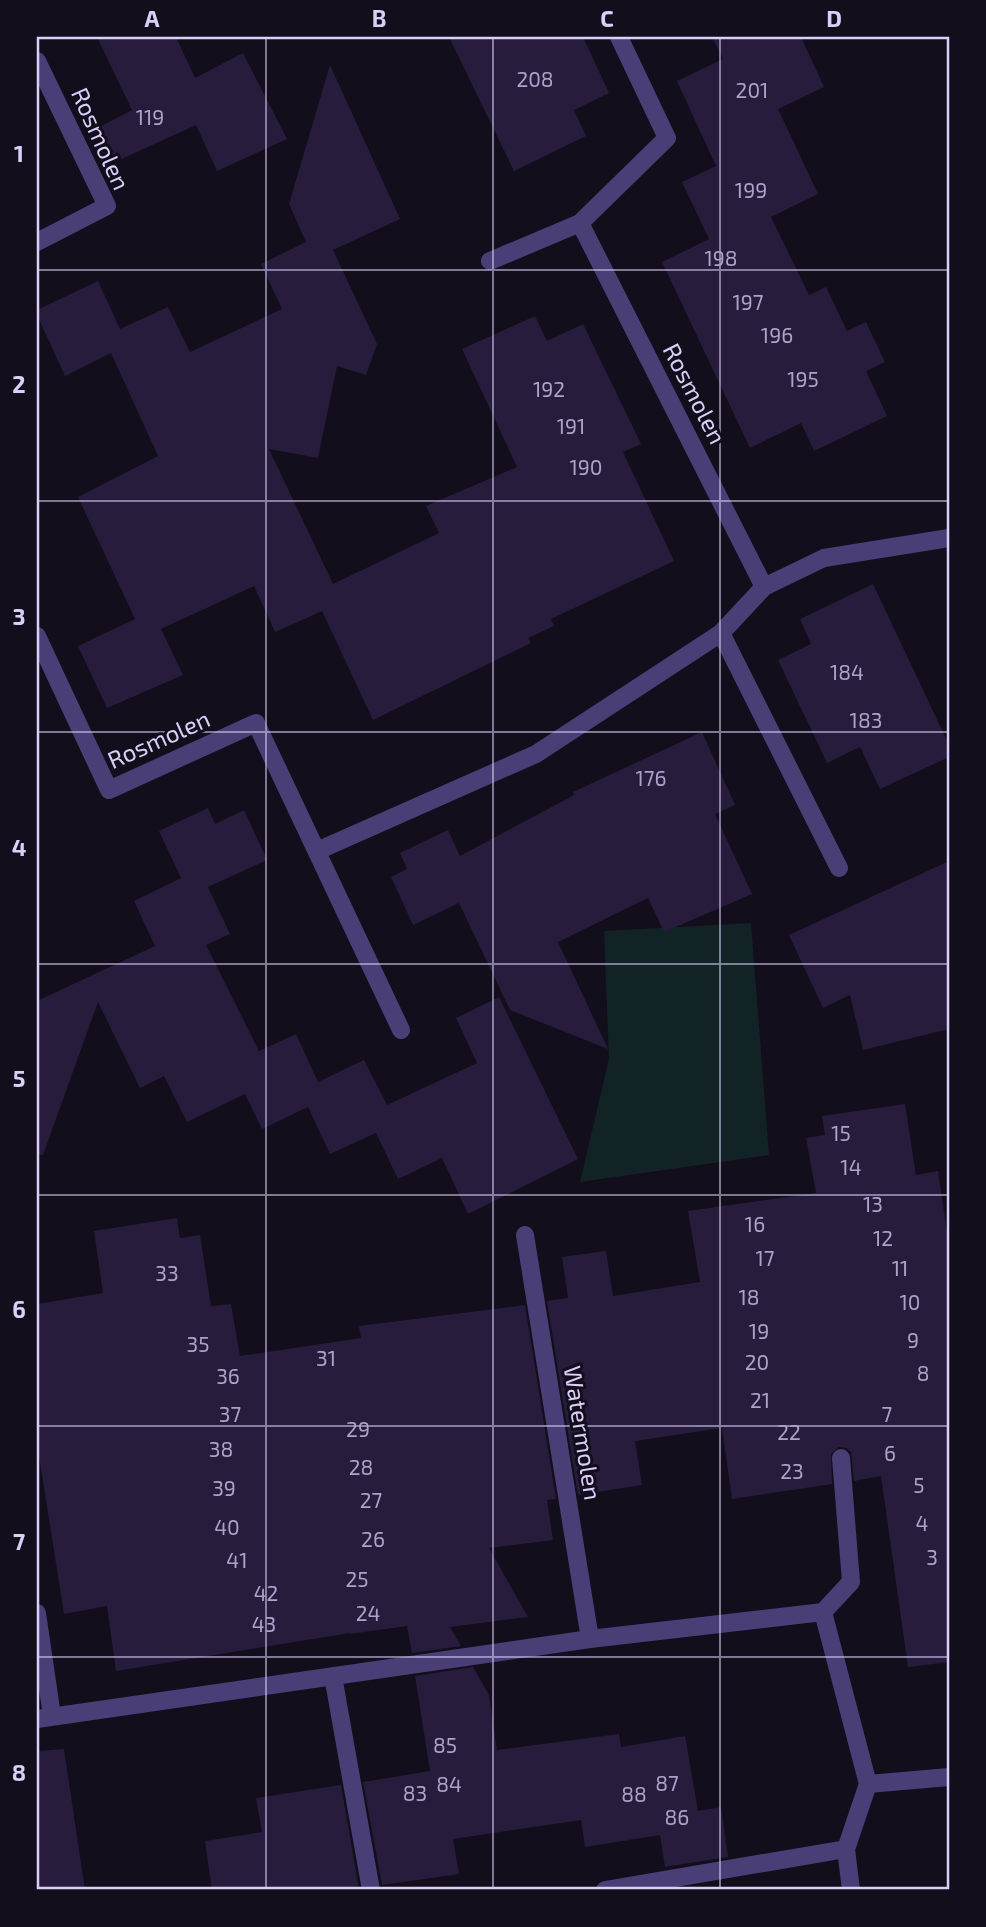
<svg xmlns="http://www.w3.org/2000/svg" width="986" height="1927" font-family="'Exo 2',sans-serif">
  <style>
    .green { fill: #122326 }
    .building { fill: #271c3b }
    .lines { fill: none; stroke-linecap: round; stroke-linejoin: round }
    .minor { stroke: #493e76; stroke-width: 18 }
    .grid { fill: none; stroke: #dacff9; stroke-width: 2; stroke-opacity: 0.55 }
    .labels { text-anchor: middle; stroke-width: 6; stroke-linejoin: round; paint-order: stroke }
    .number-label { font-size: 21px; fill: #ada2ca }
    .street-label { font-size: 24px; fill: #dacff9; stroke: #130e1c }
    .neatline { fill: none; stroke: #dacff9; stroke-width: 2.5 }
    .grid-label { font-size: 23px; text-anchor: middle; font-weight: bold; fill: #dacff9 }
  </style>
  <rect width="100%" height="100%" fill="#130e1c"/>
  <!-- green -->
  <path class="green" d="M 751,923 L 769,1155 L 580,1182 L 609,1059 L 604,931 Z"/>
  <!-- building -->
  <path class="building" d="M 97,37 L 176,37 L 195,78 L 243,53 L 287,139 L 217,171 L 196,125 L 104,167 L 88,133 L 132,110 Z
    M 449,37 L 583,37 L 609,93 L 574,110 L 586,136 L 514,171 Z
    M 712,37 L 801,37 L 824,87 L 778,109 L 818,194 L 771,217 L 809,295 L 826,287 L 847,331 L 866,322 L 885,362 L 866,371 L 887,416 L 814,451 L 801,423 L 750,448 L 662,262 L 709,239 L 682,182 L 716,166 L 677,81 L 723,59 Z
    M 330,65 L 400,219 L 333,250 L 377,344 L 366,375 L 337,366 L 318,458 L 269,449 L 333,584 L 439,533 L 426,506 L 517,467 L 462,349 L 535,316 L 547,341 L 583,324 L 641,444 L 623,452 L 674,561 L 551,619 L 554,626 L 528,638 L 531,643 L 373,720 L 322,611 L 275,632 L 254,586 L 161,629 L 183,675 L 107,708 L 78,646 L 135,619 L 78,497 L 158,456 L 111,353 L 65,376 L 37,315 L 37,310 L 98,281 L 120,329 L 168,307 L 190,352 L 282,309 L 261,264 L 306,242 L 289,204 Z
    M 873,584 L 949,745 L 949,757 L 880,789 L 860,747 L 827,763 L 778,660 L 811,644 L 800,619 Z
    M 702,732 L 735,805 L 715,814 L 752,894 L 664,932 L 648,898 L 558,942 L 608,1049 L 510,1010 L 459,903 L 413,925 L 391,877 L 407,869 L 400,853 L 448,830 L 460,856 L 574,795 L 573,792 Z
    M 208,808 L 215,824 L 244,810 L 267,860 L 208,887 L 230,934 L 206,945 L 259,1051 L 296,1034 L 318,1082 L 364,1060 L 387,1105 L 477,1063 L 456,1018 L 499,997 L 578,1159 L 468,1214 L 442,1158 L 398,1179 L 376,1133 L 330,1154 L 308,1107 L 262,1129 L 245,1094 L 187,1122 L 164,1076 L 140,1088 L 98,1002 L 43,1155 L 37,1154 L 37,1001 L 155,946 L 134,901 L 181,878 L 159,831 Z
    M 949,861 L 949,1029 L 863,1050 L 850,995 L 823,1008 L 789,935 Z
    M 905,1104 L 916,1175 L 938,1171 L 949,1246 L 949,1662 L 908,1667 L 881,1476 L 854,1481 L 851,1452 L 846,1448 L 839,1447 L 831,1454 L 832,1484 L 732,1499 L 722,1428 L 635,1441 L 642,1485 L 578,1495 L 547,1301 L 568,1298 L 562,1257 L 606,1251 L 613,1296 L 700,1282 L 688,1211 L 816,1193 L 806,1138 L 825,1135 L 822,1116 Z
    M 177,1218 L 180,1238 L 200,1235 L 211,1306 L 231,1304 L 240,1356 L 361,1338 L 359,1326 L 525,1305 L 556,1499 L 547,1500 L 553,1540 L 489,1548 L 528,1617 L 450,1627 L 461,1646 L 412,1653 L 407,1626 L 350,1634 L 350,1633 L 116,1671 L 107,1606 L 64,1614 L 37,1443 L 37,1304 L 103,1293 L 94,1231 Z
    M 473,1667 L 489,1695 L 497,1750 L 619,1734 L 621,1747 L 685,1736 L 698,1811 L 721,1807 L 728,1857 L 665,1867 L 660,1835 L 585,1847 L 581,1820 L 453,1839 L 459,1874 L 382,1885 L 363,1782 L 430,1771 L 415,1676 Z
    M 64,1749 L 85,1890 L 37,1890 L 37,1751 Z
    M 341,1785 L 359,1889 L 212,1890 L 205,1841 L 262,1832 L 256,1798 Z"/>
  <g class="lines">
    <!-- minor -->
    <path class="minor" d="M 37,61 L 107,206 L 37,242
      M 580,223 L 764,587
      M 490,261 L 580,223 L 667,138 L 619,37
      M 721,633 L 839,868
      M 37,636 L 109,790 L 256,723 L 401,1030
      M 317,851 L 536,754 L 721,633 L 764,587 L 824,558 L 949,538
      M 525,1235 L 590,1639
      M 823,1612 L 851,1582 L 841,1458
      M 37,1613 L 52,1716
      M 333,1676 L 371,1890
      M 37,1719 L 590,1639 L 823,1612 L 868,1784 L 949,1777
      M 605,1890 L 846,1849
      M 851,1890 L 846,1849 L 868,1784"/>
  </g>
  <!-- grid -->
  <path class="grid" d="M 266,37 L 266,1890M 493,37 L 493,1890M 720,37 L 720,1890M 37,270 L 949,270M 37,501 L 949,501M 37,732 L 949,732M 37,964 L 949,964M 37,1195 L 949,1195M 37,1426 L 949,1426M 37,1657 L 949,1657"/>
  <g class="labels">
    <!-- number labels -->
    <g class="number-label">
      <text x="535" y="87">208</text>
      <text x="752" y="98">201</text>
      <text x="150" y="125">119</text>
      <text x="751" y="198">199</text>
      <text x="721" y="266">198</text>
      <text x="748" y="310">197</text>
      <text x="777" y="343">196</text>
      <text x="803" y="387">195</text>
      <text x="549" y="397">192</text>
      <text x="571" y="434">191</text>
      <text x="586" y="475">190</text>
      <text x="847" y="680">184</text>
      <text x="866" y="728">183</text>
      <text x="651" y="786">176</text>
      <text x="841" y="1141">15</text>
      <text x="851" y="1175">14</text>
      <text x="873" y="1212">13</text>
      <text x="755" y="1232">16</text>
      <text x="883" y="1246">12</text>
      <text x="765" y="1266">17</text>
      <text x="900" y="1276">11</text>
      <text x="167" y="1281">33</text>
      <text x="749" y="1305">18</text>
      <text x="910" y="1310">10</text>
      <text x="759" y="1339">19</text>
      <text x="913" y="1348">9</text>
      <text x="198" y="1352">35</text>
      <text x="326" y="1366">31</text>
      <text x="757" y="1370">20</text>
      <text x="923" y="1381">8</text>
      <text x="228" y="1384">36</text>
      <text x="760" y="1408">21</text>
      <text x="230" y="1422">37</text>
      <text x="887" y="1422">7</text>
      <text x="358" y="1437">29</text>
      <text x="789" y="1440">22</text>
      <text x="221" y="1457">38</text>
      <text x="890" y="1461">6</text>
      <text x="361" y="1475">28</text>
      <text x="792" y="1479">23</text>
      <text x="919" y="1493">5</text>
      <text x="224" y="1496">39</text>
      <text x="371" y="1508">27</text>
      <text x="922" y="1531">4</text>
      <text x="227" y="1535">40</text>
      <text x="373" y="1547">26</text>
      <text x="932" y="1565">3</text>
      <text x="237" y="1568">41</text>
      <text x="357" y="1587">25</text>
      <text x="266" y="1601">42</text>
      <text x="368" y="1621">24</text>
      <text x="264" y="1632">43</text>
      <text x="445" y="1753">85</text>
      <text x="667" y="1791">87</text>
      <text x="449" y="1792">84</text>
      <text x="415" y="1801">83</text>
      <text x="634" y="1802">88</text>
      <text x="677" y="1825">86</text>
    </g>
    <!-- street labels -->
    <g class="street-label">
      <text transform="translate(100 139) rotate(66)" y="8">Rosmolen</text>
      <text transform="translate(694 394) rotate(63)" y="8">Rosmolen</text>
      <text transform="translate(159 740) rotate(-24)" y="8">Rosmolen</text>
      <text transform="translate(582 1433) rotate(81)" y="8">Watermolen</text>
    </g>
  </g>
  <!-- border -->
  <rect width="986" height="1927" fill="none" stroke="#130e1c" stroke-width="77"/>
  <rect x="38" y="38" width="910" height="1850" class="neatline"/>
  <g class="grid-label">
    <text x="152" y="27">A</text>
    <text x="379" y="27">B</text>
    <text x="607" y="27">C</text>
    <text x="834" y="27">D</text>
    <text x="19" y="162">1</text>
    <text x="19" y="393">2</text>
    <text x="19" y="625">3</text>
    <text x="19" y="856">4</text>
    <text x="19" y="1087">5</text>
    <text x="19" y="1318">6</text>
    <text x="19" y="1550">7</text>
    <text x="19" y="1781">8</text>
  </g>
</svg>
